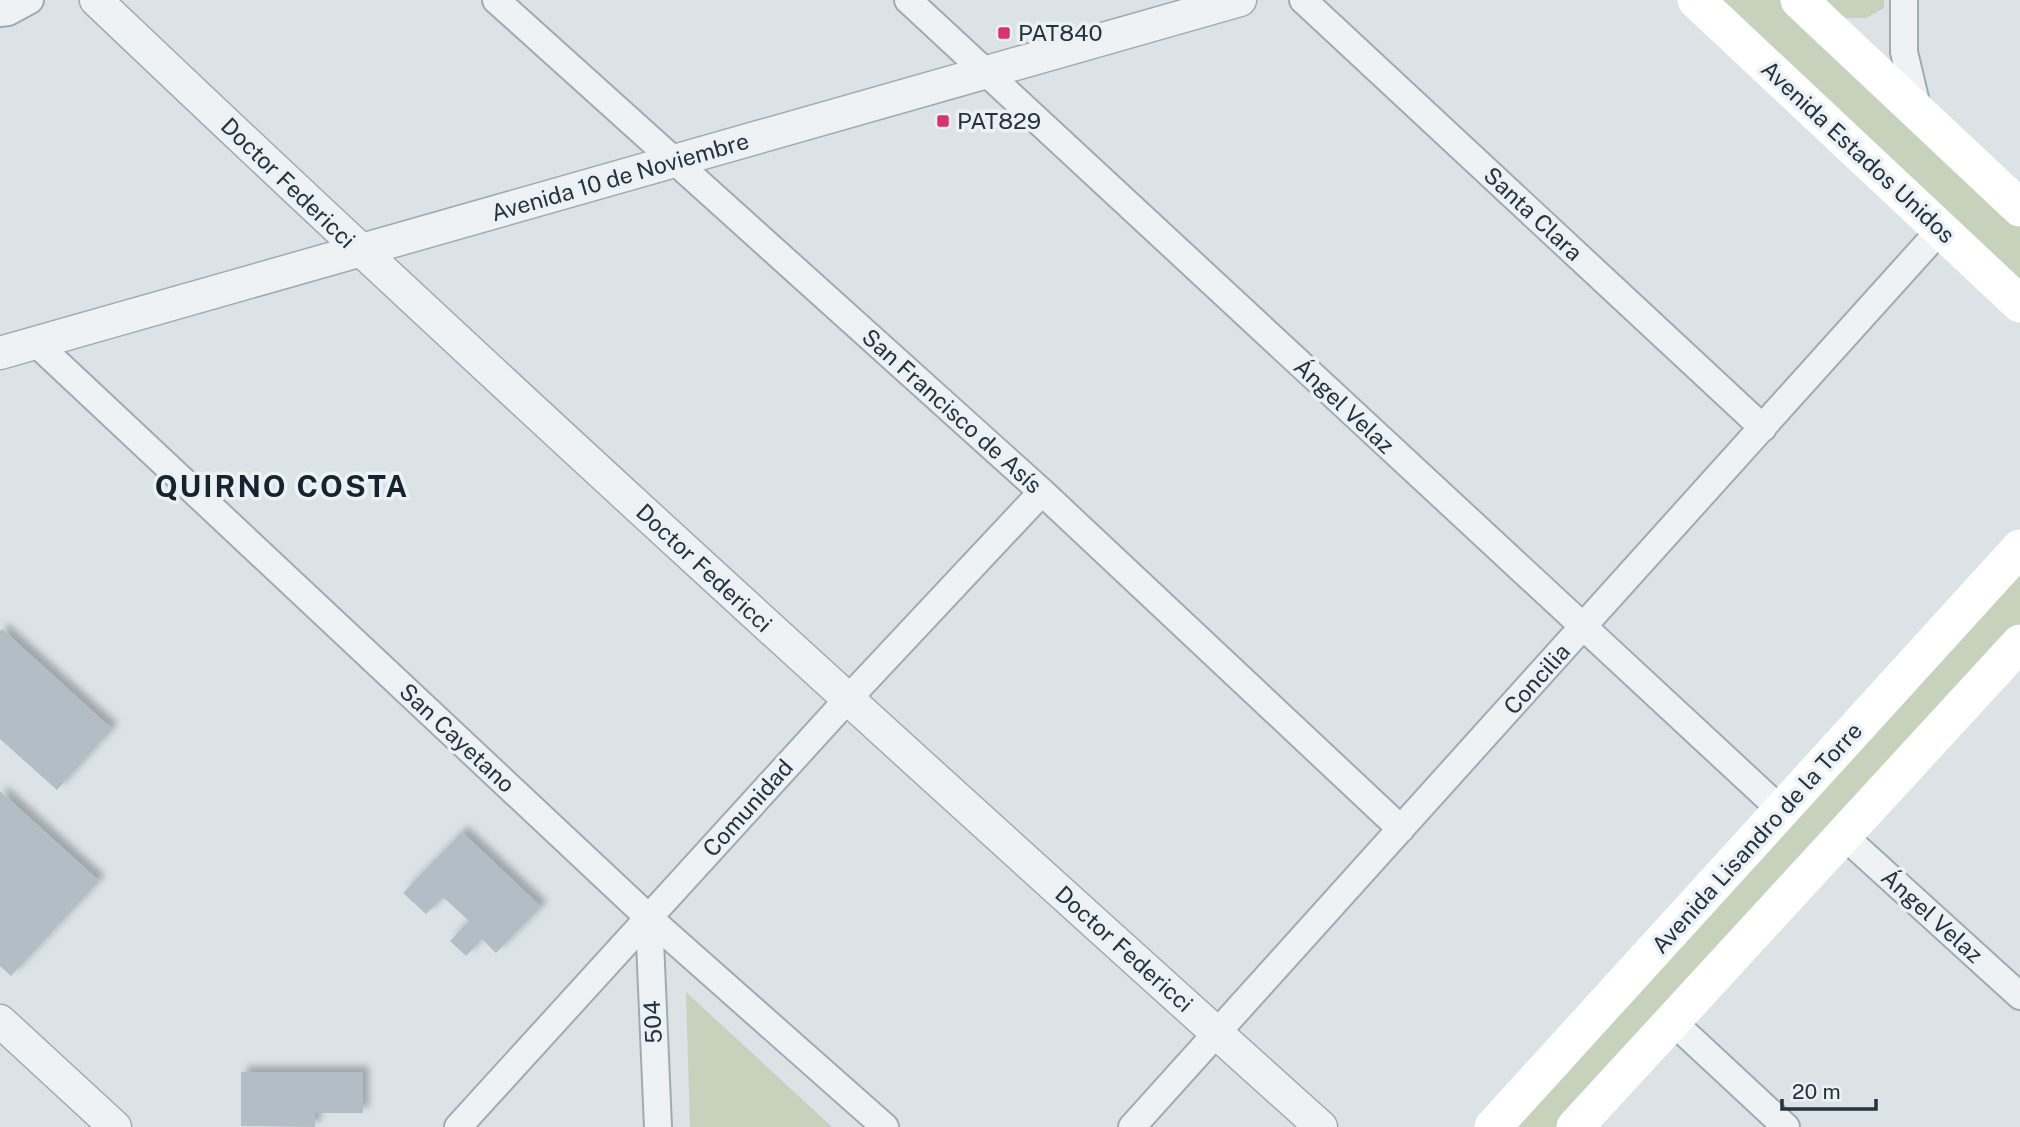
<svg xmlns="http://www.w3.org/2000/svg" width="2020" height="1127" font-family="'Public Sans',sans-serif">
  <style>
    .green { fill: #c6d2bc }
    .building { fill: #b2bdc5; filter: url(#shadow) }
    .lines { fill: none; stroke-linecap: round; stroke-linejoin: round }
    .minor-casing { stroke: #a0abb1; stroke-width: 30 }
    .tertiary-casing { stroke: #a0abb1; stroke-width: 35 }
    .minor { stroke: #eef2f5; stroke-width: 26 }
    .tertiary { stroke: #eef2f5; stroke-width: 32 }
    .secondary { stroke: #fff; stroke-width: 37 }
    .poi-dot { fill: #da326f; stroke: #ebf1f5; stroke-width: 2.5 }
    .labels { text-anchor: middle; stroke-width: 7; stroke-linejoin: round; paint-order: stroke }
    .poi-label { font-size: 23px; fill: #24333f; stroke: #ebf1f5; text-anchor: start }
    .street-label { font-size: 23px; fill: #24333f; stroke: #ebf1f5 }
    .district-label { font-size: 30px; font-weight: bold; letter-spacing: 2px; fill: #17242f; stroke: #ebf1f5 }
  </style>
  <defs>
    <filter id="shadow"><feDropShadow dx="6" dy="-6" stdDeviation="3.5" flood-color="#0004"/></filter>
  </defs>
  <rect width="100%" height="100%" fill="#dbe3e7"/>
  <!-- green -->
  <path class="green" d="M 1696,0 L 1799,0 L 2020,208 L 2020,304 Z
    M 1826,0 L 1884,0 L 1884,8 L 1866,18 L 1844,18 Z
    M 2020,548 L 2020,643 L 1575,1127 L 1493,1127 Z
    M 686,992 L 832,1127 L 690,1127 Z"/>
  <!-- building -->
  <path class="building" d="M 2,629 L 112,729 L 57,790 L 0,739 L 0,631 Z
    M 0,791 L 99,881 L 11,976 L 0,966 Z
    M 462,832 L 541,907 L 496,953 L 482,939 L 466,956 L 450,941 L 469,921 L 443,897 L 426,914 L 403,893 Z
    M 241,1072 L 363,1072 L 363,1113 L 315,1113 L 315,1127 L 241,1126 Z"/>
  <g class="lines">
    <!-- minor casing -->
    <g class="minor-casing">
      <path id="minor" d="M 496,0 L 1042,492 L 1401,829
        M 908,0 L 1782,811
        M 1303,0 L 1763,428
        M 1904,0 L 1904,52 L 1918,111
        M 0,13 L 8,12 L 30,0
        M 36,343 L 649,918 L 885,1127
        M 1844,836 L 2020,996
        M 649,918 L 658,1127
        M 1672,1021 L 1786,1127
        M 458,1127 L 847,700 L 1042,492
        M 1132,1127 L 1941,229"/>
    </g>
    <!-- tertiary casing -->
    <g class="tertiary-casing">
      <path id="tertiary" d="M 96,0 C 498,383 909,756 1321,1127
        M 0,353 L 1240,0
        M 0,1021 L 115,1127"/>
    </g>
    <!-- minor -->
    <use href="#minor" class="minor"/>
    <!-- tertiary -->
    <use href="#tertiary" class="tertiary"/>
    <!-- secondary -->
    <path class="secondary" d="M 1696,0 L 2020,304
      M 1799,0 L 2020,208
      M 1493,1127 L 2020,548
      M 1575,1127 L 2020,643"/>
  </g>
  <!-- markers -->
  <g class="poi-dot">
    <rect x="997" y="26" width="14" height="14" rx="3.5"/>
    <rect x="936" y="114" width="14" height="14" rx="3.5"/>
  </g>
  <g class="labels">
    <!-- poi labels -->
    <g class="poi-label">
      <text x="1018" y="41">PAT840</text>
      <text x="957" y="129">PAT829</text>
    </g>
    <!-- street labels -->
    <g class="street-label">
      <text transform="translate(1858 152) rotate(43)" y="8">Avenida Estados Unidos</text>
      <text transform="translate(620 177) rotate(-16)" y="8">Avenida 10 de Noviembre</text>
      <text transform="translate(288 183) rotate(44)" y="8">Doctor Federicci</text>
      <text transform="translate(1533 214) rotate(43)" y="8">Santa Clara</text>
      <text transform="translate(1344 406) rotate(43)" y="8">Ángel Velaz</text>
      <text transform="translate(952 411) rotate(42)" y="8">San Francisco de Asís</text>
      <text transform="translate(704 568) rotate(43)" y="8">Doctor Federicci</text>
      <text transform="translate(1537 679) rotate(-48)" y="8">Concilia</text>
      <text transform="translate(457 738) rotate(43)" y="8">San Cayetano</text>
      <text transform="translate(748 808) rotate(-48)" y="8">Comunidad</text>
      <text transform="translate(1757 838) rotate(-48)" y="8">Avenida Lisandro de la Torre</text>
      <text transform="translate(1932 916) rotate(42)" y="8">Ángel Velaz</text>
      <text transform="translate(1124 949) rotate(42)" y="8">Doctor Federicci</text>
      <text transform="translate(653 1022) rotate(-93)" y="8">504</text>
    </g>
    <!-- district labels -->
    <g class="district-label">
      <text x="282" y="497">QUIRNO COSTA</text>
    </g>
  </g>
  <!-- scale -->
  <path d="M1782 1099v10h94v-10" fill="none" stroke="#24333f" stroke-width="3.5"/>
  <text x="1792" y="1099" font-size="21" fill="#24333f" stroke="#ebf1f5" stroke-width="5" paint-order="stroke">20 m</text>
</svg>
